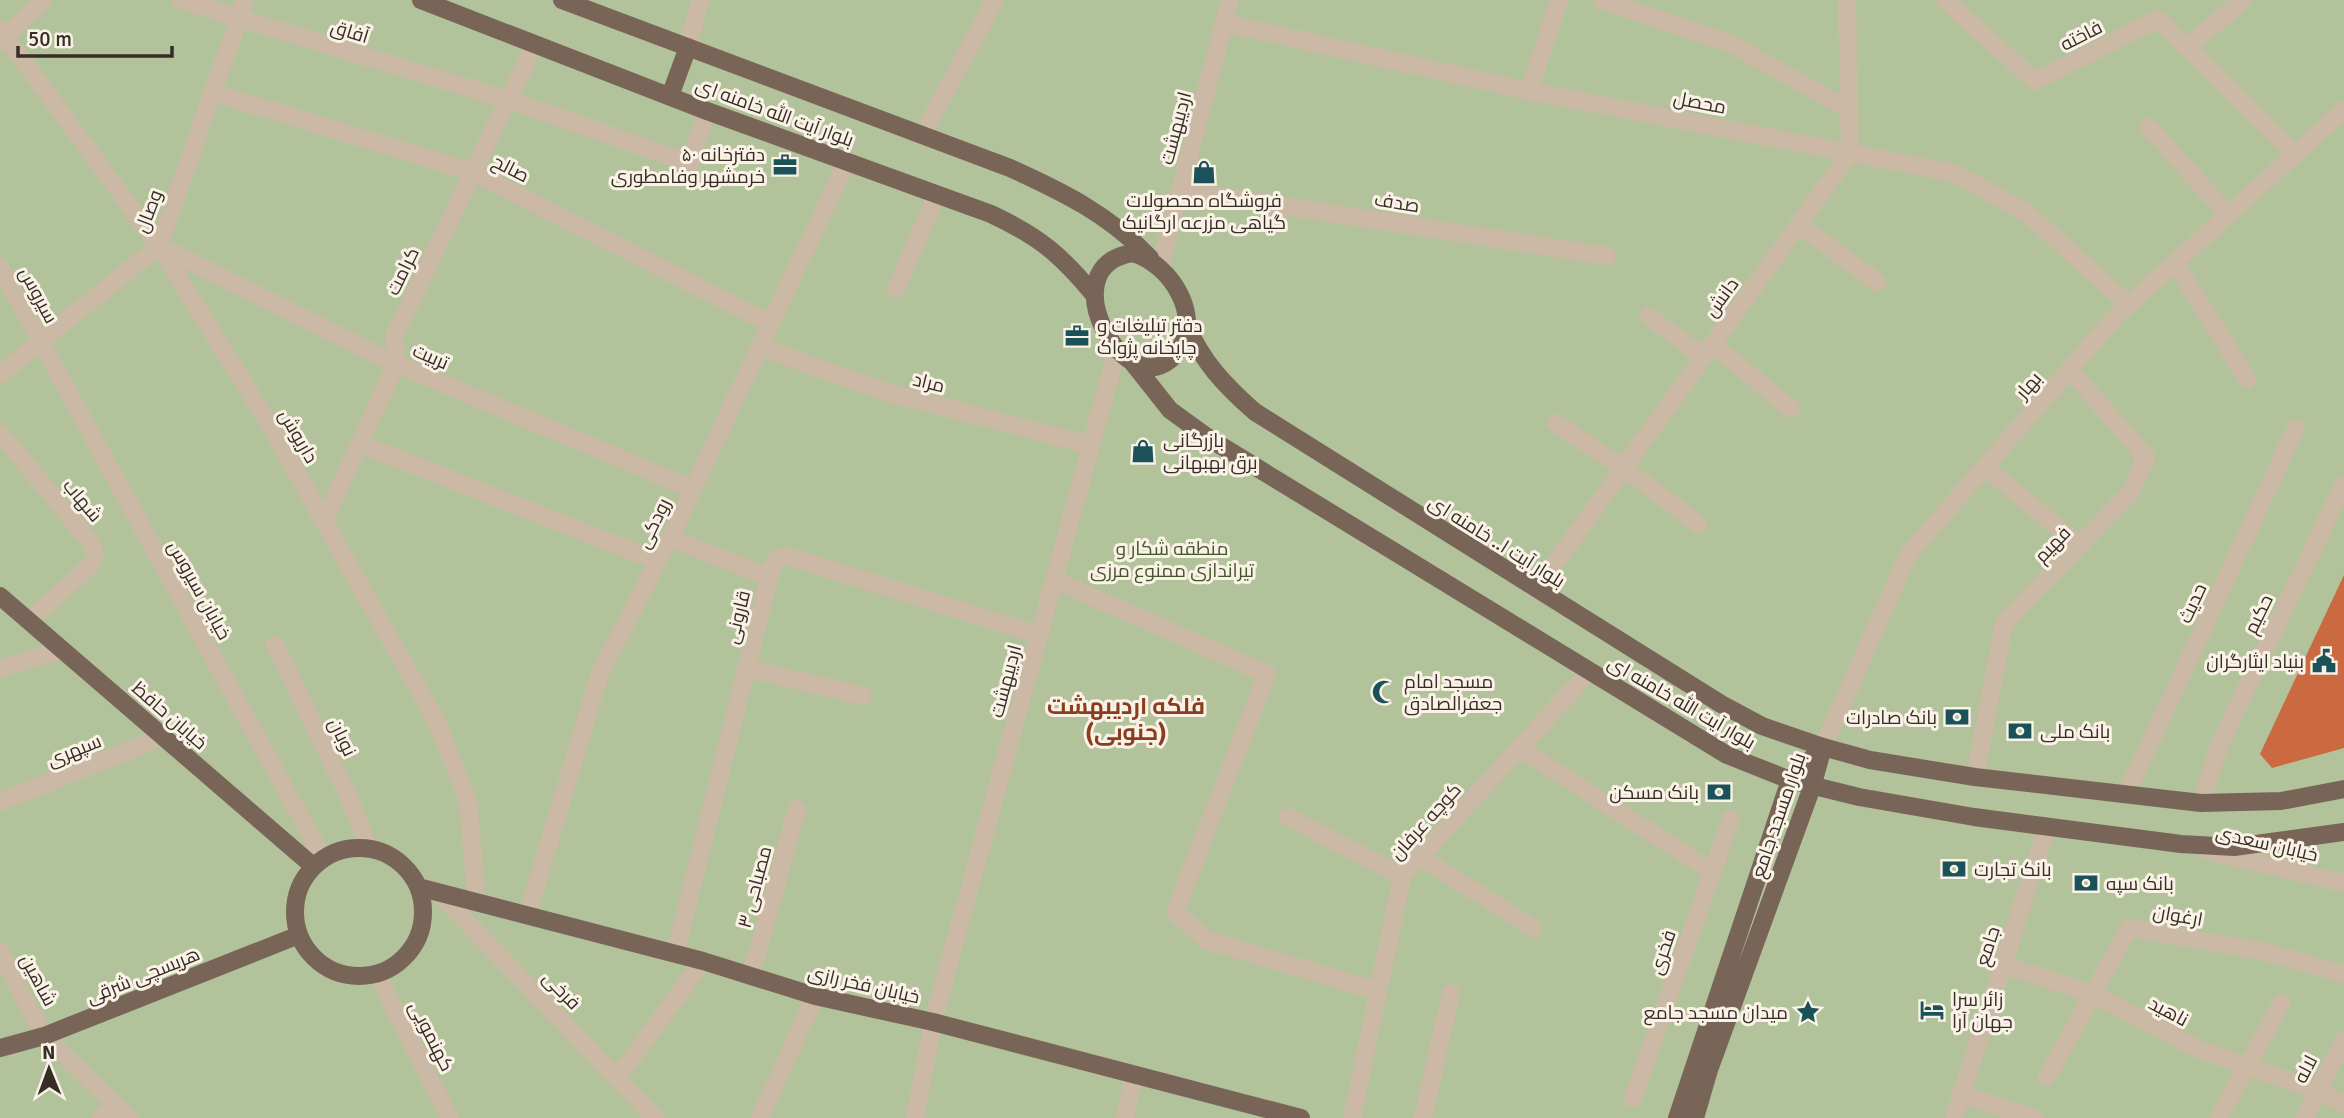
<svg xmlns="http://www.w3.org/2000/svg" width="2344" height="1118" font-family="Signika,Cairo,sans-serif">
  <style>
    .green { fill: #b2c29a }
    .building { fill: #cb6a40 }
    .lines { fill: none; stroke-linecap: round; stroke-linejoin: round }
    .minor { stroke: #cbb9a6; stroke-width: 18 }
    .major { stroke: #796557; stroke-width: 18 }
    .labels { text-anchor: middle; stroke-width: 6; stroke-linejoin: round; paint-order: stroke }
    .street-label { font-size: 19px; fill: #372d27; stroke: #faf2e7 }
    .poi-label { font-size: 19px; fill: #372d27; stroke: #faf2e7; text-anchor: start }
    .park-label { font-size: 19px; fill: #43562a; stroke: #faf2e7 }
    .quarter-label { font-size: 23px; font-weight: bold; fill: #893d1d; stroke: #faf2e7 }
  </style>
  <rect width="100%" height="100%" fill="#f3e9da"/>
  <!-- green -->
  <path class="green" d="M 0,0 L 2344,0 L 2344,1118 L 0,1118 Z"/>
  <!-- building -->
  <path class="building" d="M 2344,575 L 2344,748 L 2272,768 L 2260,754 Z"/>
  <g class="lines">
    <!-- minor -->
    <path class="minor" d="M 180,0 L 508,100 L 690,163 L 707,111
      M 1602,0 L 1731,44 L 1848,109
      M 1945,0 L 2035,81 L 2155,20 L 2160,21 L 2295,154
      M 1224,23 L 1529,91 L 1954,173 L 2027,213 L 2129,305
      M 0,29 L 159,246 L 271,427 L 438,724 L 468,802 L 477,902
      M 0,42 L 43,0
      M 688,47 L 700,0
      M 2186,48 L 2243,0
      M 1529,91 L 1559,0
      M 214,93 L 473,172 L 771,324
      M 2149,127 L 2228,215
      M 922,135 L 995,0
      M 1180,190 L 1607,256
      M 1799,225 L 1877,282
      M 159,246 L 396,364 L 693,489
      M 2175,263 L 2247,379
      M 1160,266 L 1230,0
      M 0,267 L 323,858
      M 896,289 L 937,194
      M 1649,316 L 1703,357
      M 1713,344 L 1791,409
      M 760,347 L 889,393 L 1091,445
      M 0,374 L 159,246 L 245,0
      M 1556,423 L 1624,468 L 1698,524
      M 0,433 L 93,545 L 95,555 L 92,564 L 29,621
      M 360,444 L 658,561
      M 1985,467 L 2079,545
      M 324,521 L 396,364 L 395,334 L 535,44
      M 670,538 L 769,577
      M 1054,580 L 1267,674 L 1175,912 L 1206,940 L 1378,991
      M 1536,590 L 1850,153 L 1847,0
      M 275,645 L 348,795 L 369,849
      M 0,668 L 62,650
      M 746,668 L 863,696
      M 1823,747 L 1908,555 L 2116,316 L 2344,110
      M 1519,748 L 1711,871
      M 1975,777 L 2004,623 L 2131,492 L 2146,457 L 2070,370
      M 2126,795 L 2296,428
      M 0,802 L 163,737
      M 2201,803 L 2219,746 L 2344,484
      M 1288,817 L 1402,876
      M 2208,851 L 2344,883
      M 1420,857 L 1533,928
      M 438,892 L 655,1118
      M 527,916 L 600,673 L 670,538 L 847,161
      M 0,952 L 44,1036 L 129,1118
      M 675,954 L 769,577 L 776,559 L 787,556 L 1039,635
      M 2003,965 L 2095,995 L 2198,1049 L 2318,1091 L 2344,1104
      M 376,973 L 450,1118
      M 751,976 L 797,809
      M 618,1077 L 703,961
      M 2047,1077 L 2129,928 L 2261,951 L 2344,974
      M 1961,1095 L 2034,1118
      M 1633,1098 L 1731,819
      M 101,1118 L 114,1104
      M 760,1118 L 815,996
      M 915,1118 L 933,1022 L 1117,350
      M 1125,1118 L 1134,1074
      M 1352,1118 L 1402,876 L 1588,673
      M 1423,1118 L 1451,993
      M 1954,1118 L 2047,827
      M 2219,1118 L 2281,1003
      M 2304,1118 L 2344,1040"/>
    <!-- major -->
    <path class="major" d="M 421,0 L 707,111 L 991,214 C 1040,237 1061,255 1095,296
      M 562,0 L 1010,168 C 1063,192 1110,215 1150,258
      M 670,96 L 688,47
      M 1133,253 C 1171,264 1207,320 1174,356 C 1127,408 1047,265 1133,253 Z
      M 1186,324 C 1202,361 1224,385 1255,412 L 1721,704 L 1762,726 L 1823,747 L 1870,760 L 1975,777 L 2201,803 L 2281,801 L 2344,789
      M 1132,362 L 1170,410 L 1210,439 L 1727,755 L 1790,780 L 1859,797 L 1974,817 L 2181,844 L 2234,847 L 2344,832
      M 0,596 L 313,866
      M295 912a64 64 0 1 1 128 0a64 64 0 1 1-128 0Z
      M 418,887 L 703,961 L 815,996 L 933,1022 L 1301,1118
      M 0,1048 L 44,1036 L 299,935
      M 1677,1118 L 1790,780 L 1823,747
      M 1695,1118 L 1709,1070 L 1812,787 L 1822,751"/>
  </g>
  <!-- icons -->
  <defs>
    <g id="office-bare" transform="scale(1.89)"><path d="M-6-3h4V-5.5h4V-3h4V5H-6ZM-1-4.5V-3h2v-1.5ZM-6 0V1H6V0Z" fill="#1b525a" stroke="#faf2e7" stroke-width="2.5" paint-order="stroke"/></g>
    <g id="shop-bare" transform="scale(1.89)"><path d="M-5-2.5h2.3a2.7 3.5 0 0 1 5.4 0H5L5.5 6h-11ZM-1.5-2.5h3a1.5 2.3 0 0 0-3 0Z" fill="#1b525a" stroke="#faf2e7" stroke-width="2.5" paint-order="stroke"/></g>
    <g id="civic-bare" transform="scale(1.89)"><path d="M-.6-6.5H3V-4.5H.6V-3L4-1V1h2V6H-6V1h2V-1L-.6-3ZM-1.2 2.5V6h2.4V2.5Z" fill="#1b525a" stroke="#faf2e7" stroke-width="2.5" paint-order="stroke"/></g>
    <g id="mosque-bare" transform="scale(1.89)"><path d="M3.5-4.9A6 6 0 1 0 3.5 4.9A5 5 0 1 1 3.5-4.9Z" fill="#1b525a" stroke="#faf2e7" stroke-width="2.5" paint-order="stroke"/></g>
    <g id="bank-bare" transform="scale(1.89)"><path d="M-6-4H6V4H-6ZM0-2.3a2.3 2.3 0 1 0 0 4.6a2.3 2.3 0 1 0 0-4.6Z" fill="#1b525a" stroke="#faf2e7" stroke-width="2.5" paint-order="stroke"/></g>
    <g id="hotel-bare" transform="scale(1.89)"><path d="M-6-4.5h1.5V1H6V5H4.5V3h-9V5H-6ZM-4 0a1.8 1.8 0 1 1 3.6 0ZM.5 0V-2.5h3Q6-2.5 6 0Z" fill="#1b525a" stroke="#faf2e7" stroke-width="2.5" paint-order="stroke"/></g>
    <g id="sight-bare" transform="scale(1.89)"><path d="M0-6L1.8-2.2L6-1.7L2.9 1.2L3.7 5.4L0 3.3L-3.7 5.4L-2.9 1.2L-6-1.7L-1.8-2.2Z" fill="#1b525a" stroke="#faf2e7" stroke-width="2.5" paint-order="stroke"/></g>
  </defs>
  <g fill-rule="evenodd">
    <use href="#office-bare" x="785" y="165"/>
    <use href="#shop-bare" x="1204" y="172"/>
    <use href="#office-bare" x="1077" y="336"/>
    <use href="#shop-bare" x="1143" y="451"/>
    <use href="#civic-bare" x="2324" y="661"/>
    <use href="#mosque-bare" x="1384" y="692"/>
    <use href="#bank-bare" x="1957" y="717"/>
    <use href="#bank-bare" x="2020" y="731"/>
    <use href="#bank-bare" x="1719" y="792"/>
    <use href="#bank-bare" x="1954" y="869"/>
    <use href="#bank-bare" x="2086" y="883"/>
    <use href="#hotel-bare" x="1932" y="1010"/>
    <use href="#sight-bare" x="1808" y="1012"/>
  </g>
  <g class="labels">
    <!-- street labels -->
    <g class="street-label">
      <text transform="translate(350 31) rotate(17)" y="7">آفاق</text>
      <text transform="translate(2081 35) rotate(-27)" y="7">فاخته</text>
      <text transform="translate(1700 102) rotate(11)" y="7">محصل</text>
      <text transform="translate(775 112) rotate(20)" y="7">بلوار آیت الله خامنه ای</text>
      <text transform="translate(1175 128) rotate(-75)" y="7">اردیبهشت</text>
      <text transform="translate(511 168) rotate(27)" y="7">صالح</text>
      <text transform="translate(1397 202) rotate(9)" y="7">صدف</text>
      <text transform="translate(148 211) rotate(-69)" y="7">وصال</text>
      <text transform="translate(402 271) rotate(-64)" y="7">کرامت</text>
      <text transform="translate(39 295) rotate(62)" y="7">سیروس</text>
      <text transform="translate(1721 297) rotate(-54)" y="7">دانش</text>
      <text transform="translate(431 356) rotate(23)" y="7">تربیت</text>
      <text transform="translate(929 382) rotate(14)" y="7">مراد</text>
      <text transform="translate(2028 385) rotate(-49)" y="7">بهار</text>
      <text transform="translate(299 436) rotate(60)" y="7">داریوش</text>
      <text transform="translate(83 500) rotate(50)" y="7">شهاب</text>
      <text transform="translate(653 523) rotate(-64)" y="7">رودکی</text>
      <text transform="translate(1497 541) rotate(32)" y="7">بلوار آیت ا.. خامنه ای</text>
      <text transform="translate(2052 544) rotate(-46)" y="7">فهیم</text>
      <text transform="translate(200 590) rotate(61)" y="7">خیابان سیروس</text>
      <text transform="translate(2192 603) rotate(-65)" y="7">حدیث</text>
      <text transform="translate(2258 614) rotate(-64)" y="7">حکیم</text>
      <text transform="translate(737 617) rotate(-76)" y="7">قارونی</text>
      <text transform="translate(1005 681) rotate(-75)" y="7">اردیبهشت</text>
      <text transform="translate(1682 702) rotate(30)" y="7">بلوار آیت الله خامنه ای</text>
      <text transform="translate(170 715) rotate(41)" y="7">خیابان حافظ</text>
      <text transform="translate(343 737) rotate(64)" y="7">نوبان</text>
      <text transform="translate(74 750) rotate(-22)" y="7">سپهری</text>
      <text transform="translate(1778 815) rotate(-71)" y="7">بلوار مسجد جامع</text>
      <text transform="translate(1425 821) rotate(-48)" y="7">کوچه عرفان</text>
      <text transform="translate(2267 843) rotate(13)" y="7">خیابان سعدی</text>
      <text transform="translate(754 887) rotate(-75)" y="7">مصباحی ۳</text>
      <text transform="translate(2178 915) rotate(10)" y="7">ارغوان</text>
      <text transform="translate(1987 946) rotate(-72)" y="7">جامع</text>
      <text transform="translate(1662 952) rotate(-71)" y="7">فخری</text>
      <text transform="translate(143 975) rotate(-22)" y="7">هریسچی شرقی</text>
      <text transform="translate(39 980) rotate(62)" y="7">شاهین</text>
      <text transform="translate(864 984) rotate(13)" y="7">خیابان فخر رازی</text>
      <text transform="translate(562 990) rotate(46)" y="7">فرخی</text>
      <text transform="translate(2169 1011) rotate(28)" y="7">ناهید</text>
      <text transform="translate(432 1036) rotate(63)" y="7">کهنمویی</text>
      <text transform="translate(2305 1069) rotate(-63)" y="7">لاله</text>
    </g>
    <!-- poi labels -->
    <g class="poi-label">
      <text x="765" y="161" text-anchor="end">دفترخانه ۵۰<tspan x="765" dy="22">خرمشهر وفامطوری</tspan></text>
      <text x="1204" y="207" text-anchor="middle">فروشگاه محصولات<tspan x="1204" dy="22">گیاهی مزرعه ارگانیک</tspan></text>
      <text x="1097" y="332">دفتر تبلیغات و<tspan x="1097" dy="22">چاپخانه پژواک</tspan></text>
      <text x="1163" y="447">بازرگانی<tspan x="1163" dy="22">برق بهبهانی</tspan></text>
      <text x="2304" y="668" text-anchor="end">بنیاد ایثارگران</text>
      <text x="1404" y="688">مسجد امام<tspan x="1404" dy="22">جعفرالصادق</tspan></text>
      <text x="1937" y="724" text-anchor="end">بانک صادرات</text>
      <text x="2040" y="738">بانک ملی</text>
      <text x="1699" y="799" text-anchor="end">بانک مسکن</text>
      <text x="1974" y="876">بانک تجارت</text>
      <text x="2106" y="890">بانک سپه</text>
      <text x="1952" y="1006">زائر سرا<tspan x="1952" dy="22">جهان آرا</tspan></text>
      <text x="1788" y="1019" text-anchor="end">میدان مسجد جامع</text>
    </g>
    <!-- park labels -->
    <g class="park-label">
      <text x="1172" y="555">منطقه شکار و<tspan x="1172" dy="22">تیراندازی ممنوع مرزی</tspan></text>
    </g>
    <!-- quarter labels -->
    <g class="quarter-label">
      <text x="1126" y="714">فلکه اردیبهشت<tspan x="1126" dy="26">(جنوبی)</tspan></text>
    </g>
  </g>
  <!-- north arrow -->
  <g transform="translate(49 1069) rotate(359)" stroke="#faf2e7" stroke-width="5" paint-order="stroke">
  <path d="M0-5L12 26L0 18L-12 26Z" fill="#372d27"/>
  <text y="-10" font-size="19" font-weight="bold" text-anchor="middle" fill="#372d27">N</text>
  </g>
  <!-- scale -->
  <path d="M18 46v10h154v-10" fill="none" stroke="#372d27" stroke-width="3.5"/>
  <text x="28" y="46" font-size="21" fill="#372d27" stroke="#faf2e7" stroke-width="5" paint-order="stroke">50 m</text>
</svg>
